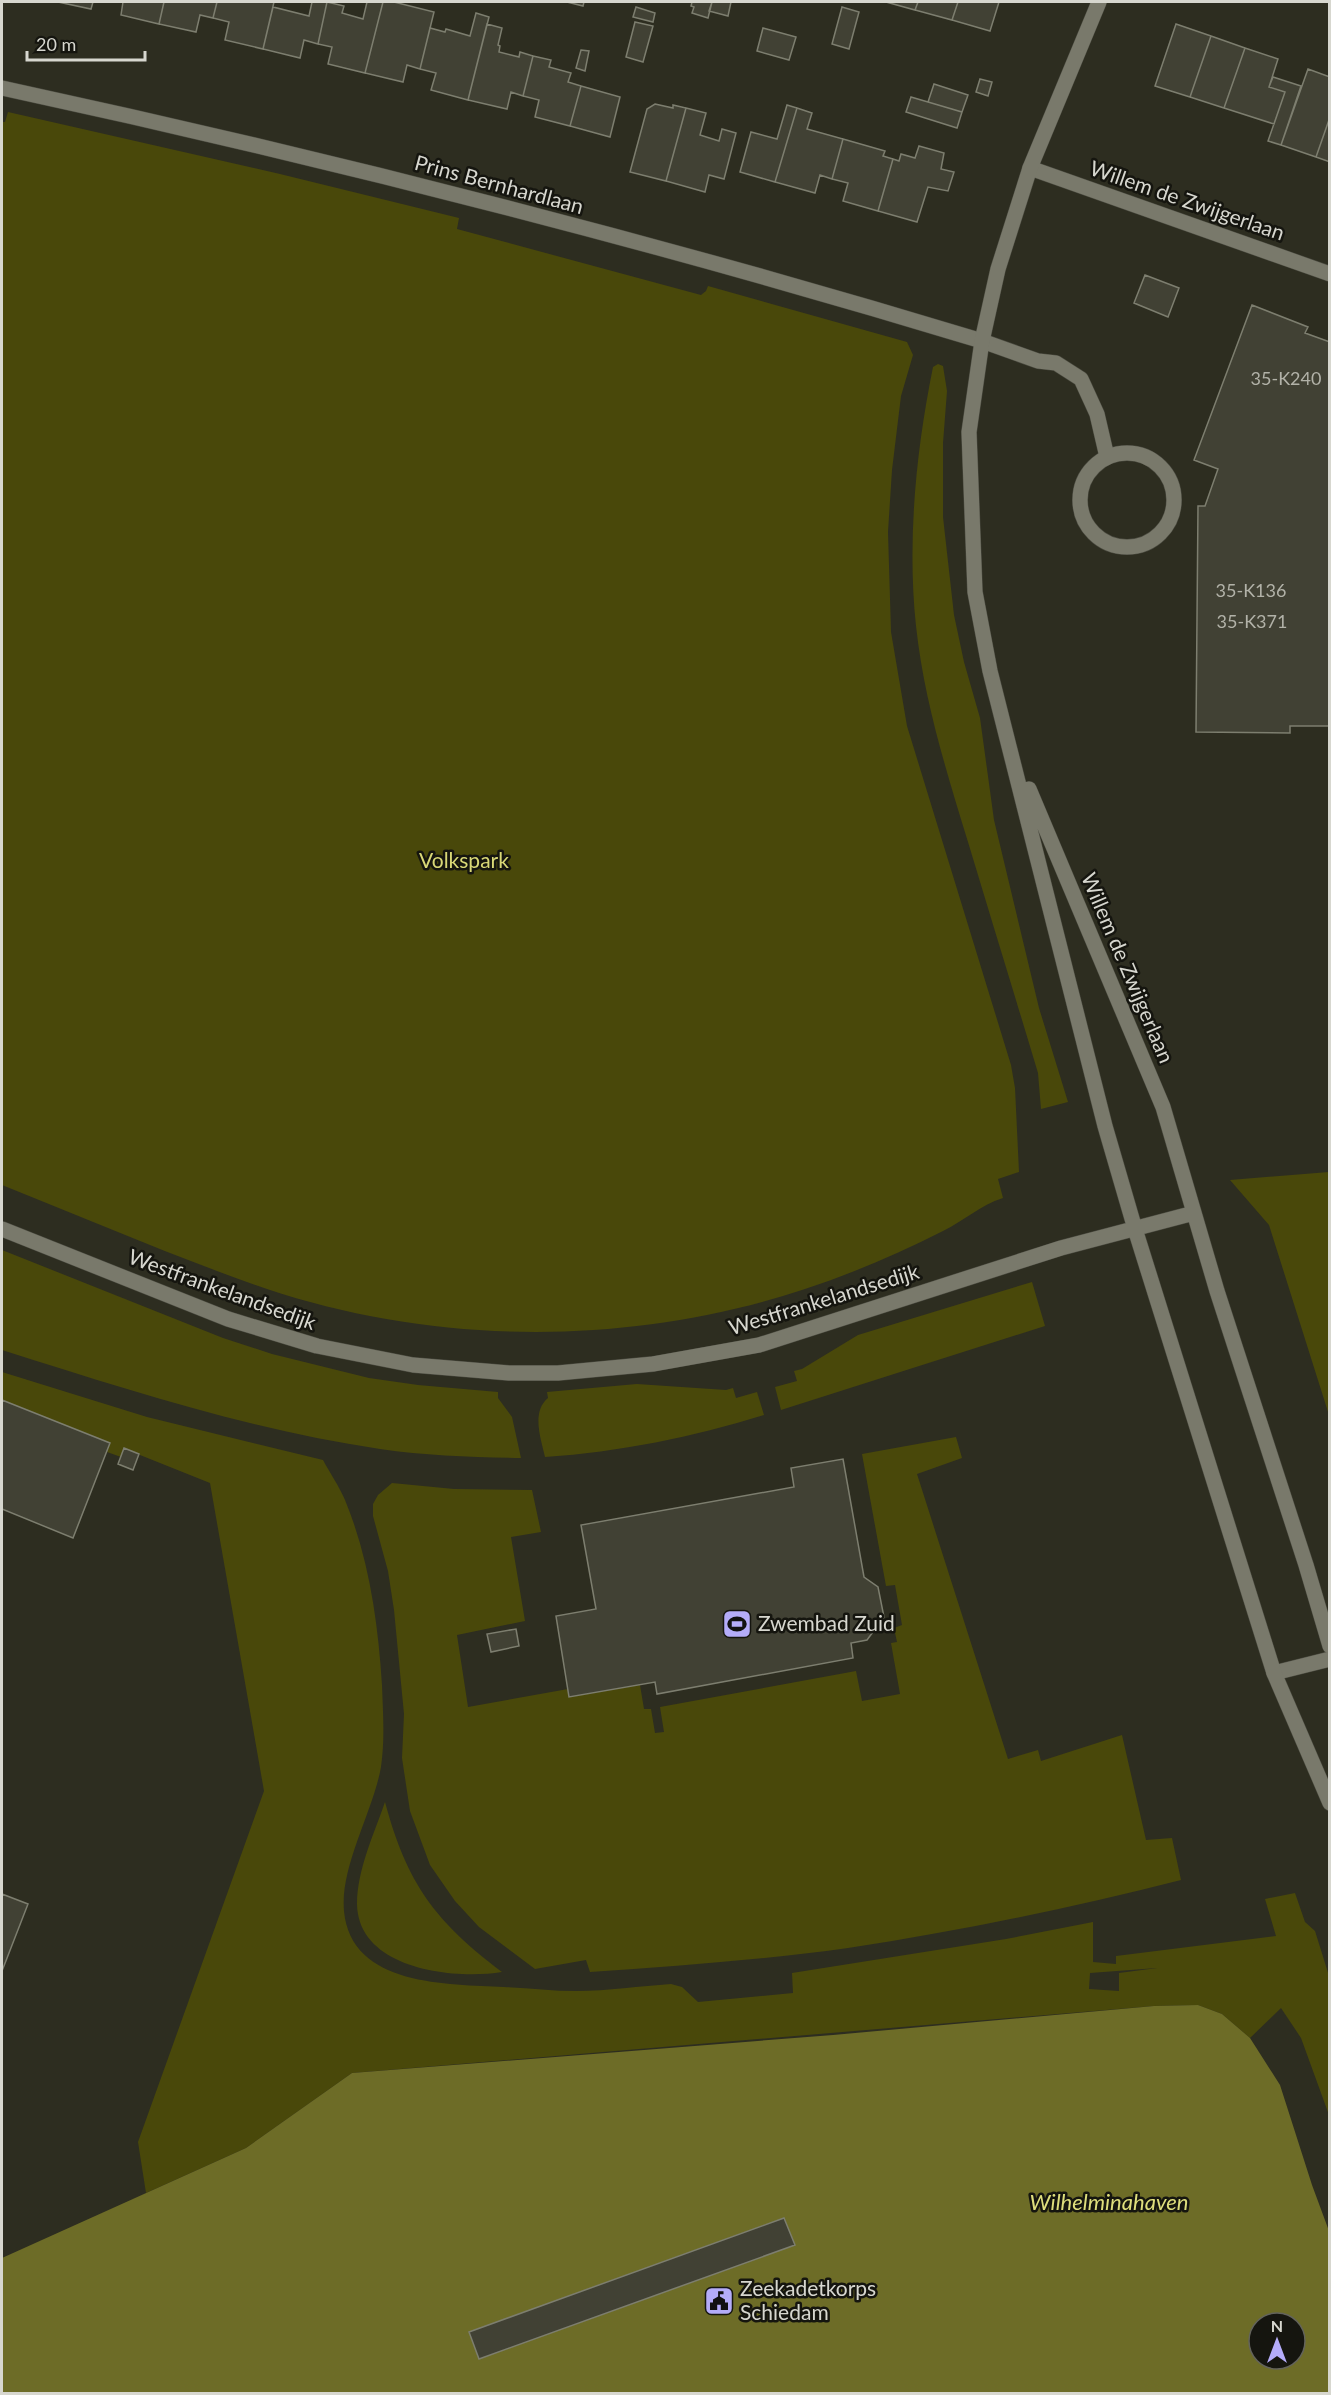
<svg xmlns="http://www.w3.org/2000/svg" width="1331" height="2395" font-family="Lato,sans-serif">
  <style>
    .green { fill: #49480a; fill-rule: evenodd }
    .water { fill: #6d6c27; fill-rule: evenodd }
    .building { fill: #414134; stroke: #7d7e6f; stroke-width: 1.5 }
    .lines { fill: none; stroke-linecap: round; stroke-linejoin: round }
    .lane-casing { stroke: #4b4b40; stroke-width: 16 }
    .street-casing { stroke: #4b4b40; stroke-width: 16 }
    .secondary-casing { stroke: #4b4b40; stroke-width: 16 }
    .lane { stroke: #79796b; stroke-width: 15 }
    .street { stroke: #79796b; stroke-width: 15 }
    .secondary { stroke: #79796b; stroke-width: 15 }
    .labels { text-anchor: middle; stroke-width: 5; stroke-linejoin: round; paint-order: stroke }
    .number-label { font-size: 18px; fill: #b2b2a8 }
    .street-label { font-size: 21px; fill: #d7d7cf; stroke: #15150f }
    .park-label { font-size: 21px; fill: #d9d876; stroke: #15150f }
    .poi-label { font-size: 21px; fill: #d7d7cf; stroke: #15150f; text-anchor: start }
    .water-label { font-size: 22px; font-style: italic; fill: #dede7c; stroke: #15150f }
  </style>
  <rect width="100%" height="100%" fill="#2d2d20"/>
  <!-- green -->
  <path class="green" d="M 8,112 L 280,174 L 459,218 L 457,229 L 701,295 L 706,291 L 708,286 L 907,342 L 913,355 L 901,396 L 892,470 L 888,532 L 891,632 L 907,726 L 1011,1065 L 1015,1088 L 1019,1172 L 998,1179 L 1003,1198 C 980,1205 964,1221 943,1231 C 898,1254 851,1274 802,1290 C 632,1346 437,1346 267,1289 C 177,1258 90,1220 2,1185 L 2,122 L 5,122 Z
    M 938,364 L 943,366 L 947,391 L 943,443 L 943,517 L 954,615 L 964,662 L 980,718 L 994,820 L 1039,1008 L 1068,1102 L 1041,1109 L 1038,1073 C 1015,996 991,919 968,842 C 946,770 924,700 916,626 C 907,541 916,451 933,367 Z
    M 1329,1172 L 1330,1172 L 1329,1415 L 1269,1225 L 1230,1180 Z
    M 2,1250 L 223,1338 L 272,1354 L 369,1378 L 418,1385 L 498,1392 L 498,1398 L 512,1417 L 521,1458 C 474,1457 427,1456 380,1449 C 251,1430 125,1389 2,1350 Z
    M 1032,1282 L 1045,1326 L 781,1410 L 775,1387 L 797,1381 L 794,1371 L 802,1369 L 858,1335 Z
    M 2,1372 L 147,1417 L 323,1460 C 330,1473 339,1486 345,1500 C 369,1558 378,1622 382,1685 C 383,1713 385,1739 381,1767 C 373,1812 340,1866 344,1911 C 351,1987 449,1984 504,1987 C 528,1988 552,1991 576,1991 C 608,1991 640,1986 671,1984 L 682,1987 L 698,2002 L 793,1993 L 792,1973 L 1006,1939 L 1093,1922 L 1093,1962 L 1116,1964 L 1116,1956 L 1276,1936 L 1265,1899 L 1295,1893 L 1305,1922 L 1315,1931 L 1329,1976 L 1329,2115 L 1301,2038 L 1281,2008 L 1250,2038 L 1222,2014 L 1198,2005 L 1154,2006 L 352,2073 L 246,2148 L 146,2193 L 138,2142 L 264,1791 L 210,1483 L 125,1449 L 121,1457 L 107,1452 L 110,1443 L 2,1400 ZM 1157,1968 L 1119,1973 L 1119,1991 L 1089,1989 L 1090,1973 Z
    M 637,1384 L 726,1390 L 733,1388 L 736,1398 L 757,1392 L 764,1415 C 692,1437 620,1452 545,1457 C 541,1439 531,1412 548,1398 L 547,1392 Z
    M 956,1437 L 962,1458 L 917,1474 L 1008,1759 L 1038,1750 L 1041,1761 L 1122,1735 L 1146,1840 L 1172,1838 L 1181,1880 C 1071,1908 960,1931 848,1948 C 762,1960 676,1966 590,1972 L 586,1960 L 535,1969 L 479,1927 L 455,1901 L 430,1865 L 410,1811 L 402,1758 L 404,1714 L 394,1610 L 388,1571 L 373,1516 L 373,1504 L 378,1495 L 392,1483 L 454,1489 L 532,1490 L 541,1532 L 511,1537 L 525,1621 L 457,1635 L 468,1707 L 568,1689 L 569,1697 L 640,1685 L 644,1709 L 651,1709 L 655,1733 L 664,1732 L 660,1707 L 856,1671 L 862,1701 L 900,1694 L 891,1643 L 897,1642 L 894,1628 L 902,1625 L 895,1585 L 886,1586 L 862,1454 Z
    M 385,1802 C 407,1884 435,1921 502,1972 C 453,1980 358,1969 357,1904 C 357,1870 374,1834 385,1802 Z"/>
  <!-- water -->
  <path class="water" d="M 1198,2005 L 1222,2014 L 1250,2038 L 1280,2085 L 1312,2185 L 1329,2231 L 1329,2393 L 2,2393 L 2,2258 L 246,2148 L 352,2073 L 833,2035 L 1154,2006 ZM 1259,2323 L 1295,2323 L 1295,2359 L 1259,2359 Z"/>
  <!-- building -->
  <path class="building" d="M 58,2 L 93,2 L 91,9 Z
    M 123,2 L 164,2 L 159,24 L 121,15 Z
    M 164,2 L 217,2 L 213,18 L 200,15 L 196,32 L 159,24 Z
    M 217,2 L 274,2 L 263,49 L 225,40 L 229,22 L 213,18 Z
    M 312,2 L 327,2 L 318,44 L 304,40 L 300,58 L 263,49 L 273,7 L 309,16 Z
    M 327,2 L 344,6 L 342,13 L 363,19 L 367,2 L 383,2 L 365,73 L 328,64 L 332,47 L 318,44 Z
    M 383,2 L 394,2 L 434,12 L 420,69 L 407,65 L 403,82 L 365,73 Z
    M 567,2 L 584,2 L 583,6 Z
    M 692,2 L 712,2 L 708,18 L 692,13 L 694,7 L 691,6 Z
    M 712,2 L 731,2 L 728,16 L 709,11 Z
    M 886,2 L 918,2 L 915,10 Z
    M 918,2 L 958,2 L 952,20 L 915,10 Z
    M 958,2 L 999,2 L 990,31 L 952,20 Z
    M 636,7 L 655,13 L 653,22 L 633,17 Z
    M 842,7 L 859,12 L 849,49 L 832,44 Z
    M 476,13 L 489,17 L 468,100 L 431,90 L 436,73 L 420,69 L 430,28 L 445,32 L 446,29 L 470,36 Z
    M 635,22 L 653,26 L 643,62 L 626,57 Z
    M 487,24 L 502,28 L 498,45 L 500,46 L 499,52 L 519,57 L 520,52 L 533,56 L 523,96 L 511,92 L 507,109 L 468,100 Z
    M 1176,24 L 1211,36 L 1190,97 L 1155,86 Z
    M 763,28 L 796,37 L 789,60 L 757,51 Z
    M 1211,36 L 1245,48 L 1224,108 L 1190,97 Z
    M 1245,48 L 1278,59 L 1269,87 L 1285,92 L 1274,124 L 1224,108 Z
    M 581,50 L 589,51 L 585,71 L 576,68 Z
    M 533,56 L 551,60 L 549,67 L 571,73 L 568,82 L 581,86 L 570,126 L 535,117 L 539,100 L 523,96 Z
    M 1308,69 L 1330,77 L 1330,117 L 1316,157 L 1281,145 Z
    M 1273,77 L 1301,86 L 1281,145 L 1268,141 L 1285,92 L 1269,87 Z
    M 980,79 L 992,82 L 988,96 L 976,92 Z
    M 934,84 L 968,95 L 962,112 L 928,102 Z
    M 581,86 L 620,97 L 610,137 L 570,126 Z
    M 911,97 L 962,112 L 957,128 L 906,112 Z
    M 655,104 L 673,108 L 673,105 L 686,108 L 666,181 L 630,172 L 647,109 Z
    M 787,105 L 797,108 L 775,182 L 740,172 L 751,132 L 777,139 Z
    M 686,108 L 706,113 L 700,135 L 719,141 L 722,129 L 736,133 L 724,179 L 709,175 L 705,192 L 666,181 Z
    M 797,108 L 812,113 L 807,129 L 843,139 L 832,179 L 820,175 L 815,193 L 775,182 Z
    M 1330,117 L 1330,162 L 1316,157 Z
    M 843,139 L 885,151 L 883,156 L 893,159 L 878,211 L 843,201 L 848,183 L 832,179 Z
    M 919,146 L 944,153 L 941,169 L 954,172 L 948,191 L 928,187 L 917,222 L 878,211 L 893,159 L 899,161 L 901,154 L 915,158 Z
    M 1145,275 L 1179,288 L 1168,317 L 1134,303 Z
    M 1252,305 L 1308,327 L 1305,333 L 1330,342 L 1330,726 L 1290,726 L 1290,733 L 1196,732 L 1198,506 L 1205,506 L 1218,469 L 1194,460 Z
    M 2,1400 L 110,1443 L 73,1538 L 2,1509 Z
    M 124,1448 L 139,1454 L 133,1470 L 118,1464 Z
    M 843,1459 L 864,1577 L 878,1587 L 884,1617 L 867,1640 L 851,1643 L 853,1658 L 657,1694 L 655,1682 L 569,1697 L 556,1616 L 596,1609 L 581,1525 L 794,1487 L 791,1468 Z
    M 516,1629 L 519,1646 L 491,1652 L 487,1634 Z
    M 2,1894 L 28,1904 L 2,1971 Z
    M 784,2218 L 795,2245 L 479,2359 L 469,2332 Z"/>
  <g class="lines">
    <!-- lane casing -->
    <g class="lane-casing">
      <path id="lane" d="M 1030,168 L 1330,274
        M 982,341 L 1038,361 L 1056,363 L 1081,379 L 1097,414 L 1107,457
        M1080 500a47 47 0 1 1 94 0a47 47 0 1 1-94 0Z
        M 1274,1673 L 1330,1659"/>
    </g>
    <!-- street casing -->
    <g class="street-casing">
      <path id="street" d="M 2,88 C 331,159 659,243 982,341"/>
    </g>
    <!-- secondary casing -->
    <g class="secondary-casing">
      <path id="secondary" d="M 1099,2 L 1030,168 L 998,269 L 982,341 L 969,432 L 975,592 L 990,671 L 1105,1126 L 1135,1229 L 1274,1673 L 1330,1803
        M 1029,789 L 1163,1107 L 1217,1291 L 1306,1565 L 1330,1646
        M 2,1229 L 228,1319 L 317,1346 L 413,1365 L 509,1373 L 558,1373 L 653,1364 L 759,1345 L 1061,1248 L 1194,1213"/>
    </g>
    <!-- lane -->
    <use href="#lane" class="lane"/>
    <!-- street -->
    <use href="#street" class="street"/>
    <!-- secondary -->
    <use href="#secondary" class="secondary"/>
  </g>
  <!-- icons -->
  <defs>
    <g id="stadium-square" transform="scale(1.5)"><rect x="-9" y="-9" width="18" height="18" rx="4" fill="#b4acf9" stroke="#15150f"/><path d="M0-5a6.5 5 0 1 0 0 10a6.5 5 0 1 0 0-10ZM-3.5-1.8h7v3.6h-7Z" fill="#111"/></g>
    <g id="civic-square" transform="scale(1.5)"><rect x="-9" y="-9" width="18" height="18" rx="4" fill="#b4acf9" stroke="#15150f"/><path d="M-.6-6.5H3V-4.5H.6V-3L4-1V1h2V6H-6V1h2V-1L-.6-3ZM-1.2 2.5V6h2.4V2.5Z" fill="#111"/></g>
  </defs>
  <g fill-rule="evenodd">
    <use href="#stadium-square" x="737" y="1624"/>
    <use href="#civic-square" x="719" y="2301"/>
  </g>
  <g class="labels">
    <!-- number labels -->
    <g class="number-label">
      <text x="1286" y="385">35-K240</text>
      <text x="1251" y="597">35-K136</text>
      <text x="1252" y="628">35-K371</text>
    </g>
    <!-- street labels -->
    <g class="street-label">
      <text transform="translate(499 185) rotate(15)" y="7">Prins Bernhardlaan</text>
      <text transform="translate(1187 201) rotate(19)" y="7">Willem de Zwijgerlaan</text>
      <text transform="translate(1127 968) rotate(67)" y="7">Willem de Zwijgerlaan</text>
      <text transform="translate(222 1290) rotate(20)" y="7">Westfrankelandsedijk</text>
      <text transform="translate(824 1300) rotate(-17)" y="7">Westfrankelandsedijk</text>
    </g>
    <!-- park labels -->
    <g class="park-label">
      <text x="464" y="868">Volkspark</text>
    </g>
    <!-- poi labels -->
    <g class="poi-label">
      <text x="758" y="1631">Zwembad Zuid</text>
      <text x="740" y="2296">Zeekadetkorps<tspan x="740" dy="24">Schiedam</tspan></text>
    </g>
    <!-- water labels -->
    <g class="water-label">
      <text x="1109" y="2210">Wilhelminahaven</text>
    </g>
  </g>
  <!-- border -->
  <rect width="1331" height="2395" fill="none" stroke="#d7d7cf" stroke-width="6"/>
  <!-- north arrow -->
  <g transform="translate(1277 2341)"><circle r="28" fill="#15150f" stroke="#63635c" stroke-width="1.5"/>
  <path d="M0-4.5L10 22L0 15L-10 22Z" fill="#b4acf9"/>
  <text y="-9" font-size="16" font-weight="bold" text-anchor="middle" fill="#d7d7cf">N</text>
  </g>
  <!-- scale -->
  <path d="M27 51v9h118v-9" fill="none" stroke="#d7d7cf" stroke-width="3"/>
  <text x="36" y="51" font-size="18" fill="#d7d7cf" stroke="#15150f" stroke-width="4.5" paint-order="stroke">20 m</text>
</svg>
